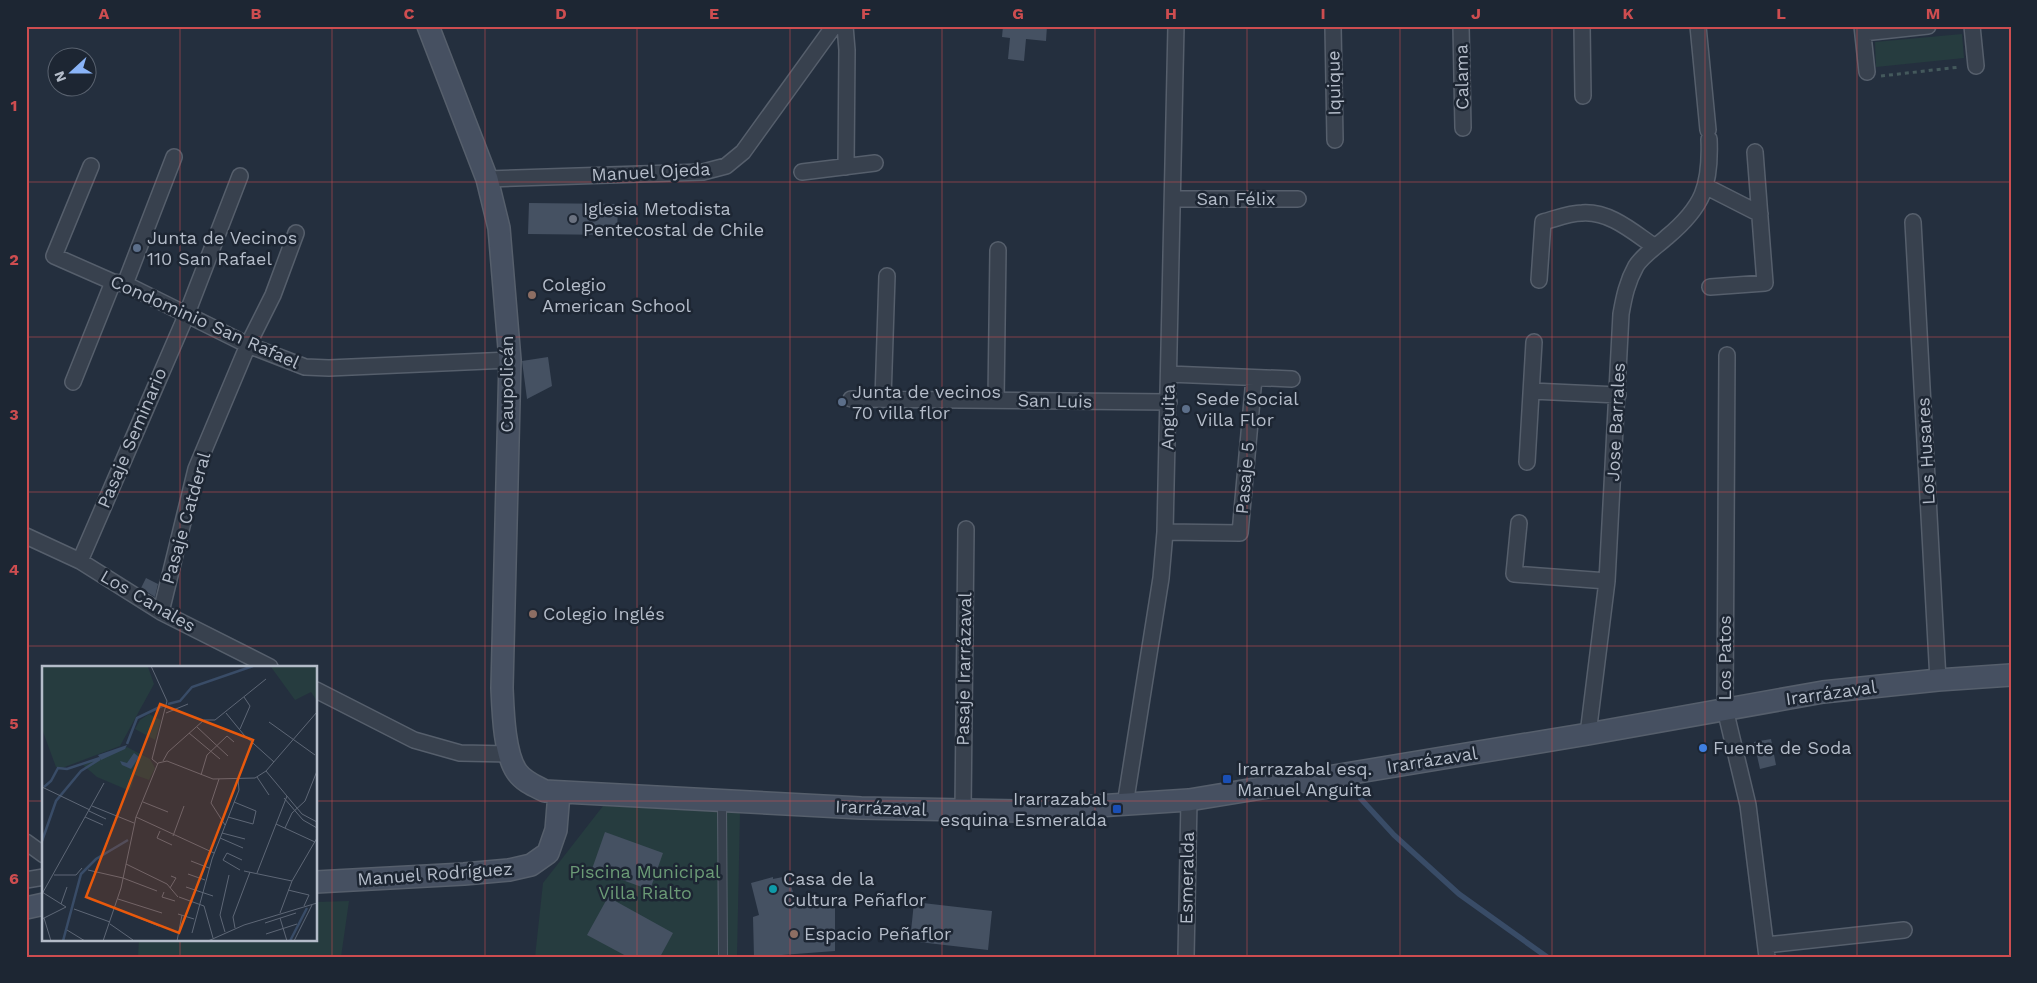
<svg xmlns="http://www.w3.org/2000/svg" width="2037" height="983" font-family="'Work Sans',sans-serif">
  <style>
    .green { fill: #263c3f }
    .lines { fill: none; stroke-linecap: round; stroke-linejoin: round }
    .stream { stroke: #394c67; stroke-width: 5.5 }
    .building { fill: #455162 }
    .lane-casing { stroke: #565f6c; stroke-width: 10 }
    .street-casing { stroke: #565f6c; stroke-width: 18 }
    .secondary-casing { stroke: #565f6c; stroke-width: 24 }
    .path { stroke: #44595c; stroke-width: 3; stroke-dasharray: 4 4; stroke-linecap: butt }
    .lane { stroke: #38414e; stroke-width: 8 }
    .street { stroke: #38414e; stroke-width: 15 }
    .secondary { stroke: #465061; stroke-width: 21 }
    .grid { fill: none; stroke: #ce4d50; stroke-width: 1; stroke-opacity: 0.55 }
    .worship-dot { fill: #6b7280; stroke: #1d2633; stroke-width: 2 }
    .service-dot { fill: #5c6f8a; stroke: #1d2633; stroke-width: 2 }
    .education-dot { fill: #8d6e63; stroke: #1d2633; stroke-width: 2 }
    .shop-dot { fill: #3f7fe0; stroke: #1d2633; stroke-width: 2 }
    .transit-dot { fill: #1a4fb4; stroke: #1d2633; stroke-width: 2 }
    .culture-dot { fill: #0f9aa8; stroke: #1d2633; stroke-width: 2 }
    .labels { text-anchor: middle; stroke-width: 5; stroke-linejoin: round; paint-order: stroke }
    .street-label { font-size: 18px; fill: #b4bcc9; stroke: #1d2633 }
    .poi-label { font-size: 18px; fill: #b4bcc9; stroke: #1d2633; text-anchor: start }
    .park-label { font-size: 18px; fill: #6b9a76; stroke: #1d2633 }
    .inset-river { fill: none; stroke: #394c67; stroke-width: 2.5 }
    .inset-road { fill: none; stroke: #5e6776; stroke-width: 1 }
    .view { fill: #e8590c; fill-opacity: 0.15; stroke: #e8590c; stroke-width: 2.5 }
    .inset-edge { fill: none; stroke: #b4bcc9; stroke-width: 2.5 }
    .neatline { fill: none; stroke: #ce4d50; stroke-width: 2 }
    .grid-label { font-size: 16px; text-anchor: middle; font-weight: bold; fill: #ce4d50 }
  </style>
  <rect width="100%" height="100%" fill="#242f3e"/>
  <!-- green -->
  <path class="green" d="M 1962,34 L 1964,58 L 1876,67 L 1875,42 Z
    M 603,806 L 740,811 L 737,957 L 535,957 L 543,883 Z
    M 349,901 L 341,957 L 138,957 L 139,939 L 316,939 L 316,902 Z"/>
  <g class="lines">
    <!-- stream -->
    <path class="stream" d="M 1361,799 L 1394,835 L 1459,894 L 1547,957"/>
  </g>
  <!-- building -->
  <path class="building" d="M 1003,26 L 1047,26 L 1046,41 L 1026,39 L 1024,61 L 1008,59 L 1010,38 L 1002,37 Z
    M 529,203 L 618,204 L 617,235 L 528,234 Z
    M 548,357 L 552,386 L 527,399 L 522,361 Z
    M 146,578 L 158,584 L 155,597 L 141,588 Z
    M 1771,739 L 1776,765 L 1760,769 L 1754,742 Z
    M 605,832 L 663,853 L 650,890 L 592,869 Z
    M 773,877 L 773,879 L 783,877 L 785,883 L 790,882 L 797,906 L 835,897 L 835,951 L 754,957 L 753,917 L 759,915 L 751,883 Z
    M 608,897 L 673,933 L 660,957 L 628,957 L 587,935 Z
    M 914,902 L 992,911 L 988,950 L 910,941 Z"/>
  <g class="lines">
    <!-- lane casing -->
    <g class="lane-casing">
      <path id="lane" d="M 722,801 L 723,957"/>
    </g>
    <!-- street casing -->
    <g class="street-casing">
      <path id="street" d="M 845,26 L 847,50 L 846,167
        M 1333,26 L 1335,140
        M 1461,26 L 1463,128
        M 1582,26 L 1583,96
        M 1698,26 L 1708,130
        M 1862,26 L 1867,72
        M 1972,26 L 1976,66
        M 1863,33 L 1928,26
        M 91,166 L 54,256 L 113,282 L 125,284 L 248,345 L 305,367 L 329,368 L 510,360
        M 802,172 L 875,163
        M 487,179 L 703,172 L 726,166 L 743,152 L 834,26
        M 1707,187 L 1760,214
        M 1173,199 L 1298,199
        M 1913,222 L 1938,680
        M 1539,280 L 1543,222 C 1555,219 1569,213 1582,213 C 1610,211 1633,232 1655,247
        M 125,284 L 174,157
        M 1710,287 L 1765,283 L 1755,152
        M 1727,355 L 1725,709 L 1748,805 L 1767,957
        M 1169,374 L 1292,379
        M 73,382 L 113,282
        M 1532,391 L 1618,395
        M 851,399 L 1169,402
        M 883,399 L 887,276
        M 996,400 L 998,250
        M 1527,462 L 1534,342
        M 1519,523 L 1514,574 L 1607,581
        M 1165,532 L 1240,533 L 1254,378
        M 26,536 L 80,561 L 161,612 L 270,667
        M 80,561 L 186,316 L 240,176
        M 161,612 L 196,469 L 248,345 L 273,295 L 296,233
        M 316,690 L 414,740 L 460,753 L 510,754
        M 1588,734 L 1607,581 L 1621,314 C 1624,297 1627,282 1636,266 C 1643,255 1657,246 1667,237 C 1703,207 1711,186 1709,139
        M 1125,805 L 1161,578 L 1165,532 L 1176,26
        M 963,810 L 966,529
        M 26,842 L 44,855
        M 26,880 L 44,877
        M 1766,945 L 1904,930
        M 1186,957 L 1189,800"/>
    </g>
    <!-- secondary casing -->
    <g class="secondary-casing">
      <path id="secondary" d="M 428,26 L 487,179 L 499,228 L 510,360 L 502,688 C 503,710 504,754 517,772 C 524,782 535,786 545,791 L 861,808 L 1021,811 L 1189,800 L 1588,734 L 1823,692 L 1938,680 L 2011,675
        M 316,882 L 464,874 L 509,870 L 531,865 L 548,853 L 556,830 L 559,793
        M 26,908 L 44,904"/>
    </g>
    <!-- path -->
    <path class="path" d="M 1881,76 L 1960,67"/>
    <!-- lane -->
    <use href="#lane" class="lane"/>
    <!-- street -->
    <use href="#street" class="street"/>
    <!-- secondary -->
    <use href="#secondary" class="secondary"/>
  </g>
  <!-- grid -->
  <path class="grid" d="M 180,26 L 180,667M 332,26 L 332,957M 485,26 L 485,957M 637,26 L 637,957M 790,26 L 790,957M 942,26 L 942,957M 1095,26 L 1095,957M 1247,26 L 1247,957M 1400,26 L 1400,957M 1552,26 L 1552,957M 1705,26 L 1705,957M 1857,26 L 1857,957M 26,182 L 2011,182M 26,337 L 2011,337M 26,492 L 2011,492M 26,646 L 2011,646M 26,801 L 44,801M 316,801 L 2011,801M 180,939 L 180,957"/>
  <!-- markers -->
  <circle class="worship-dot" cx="573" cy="219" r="5"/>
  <g class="service-dot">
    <circle cx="137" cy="248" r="5"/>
    <circle cx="842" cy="402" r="5"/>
    <circle cx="1186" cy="409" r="5"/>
  </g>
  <g class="education-dot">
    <circle cx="532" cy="295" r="5"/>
    <circle cx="533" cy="614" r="5"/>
    <circle cx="794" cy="934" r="5"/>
  </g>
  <circle class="shop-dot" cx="1703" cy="748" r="5"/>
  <g class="transit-dot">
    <rect x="1222" y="774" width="10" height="10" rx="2.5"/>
    <rect x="1112" y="804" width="10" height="10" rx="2.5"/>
  </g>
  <circle class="culture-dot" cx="773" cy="889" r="5"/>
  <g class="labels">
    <!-- street labels -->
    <g class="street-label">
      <text transform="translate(1462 77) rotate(-91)" y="6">Calama</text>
      <text transform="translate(1334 83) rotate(-91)" y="6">Iquique</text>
      <text transform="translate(651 172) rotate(-3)" y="6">Manuel Ojeda</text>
      <text x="1236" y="205">San Félix</text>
      <text transform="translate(205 322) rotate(24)" y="6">Condominio San Rafael</text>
      <text transform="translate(507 384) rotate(-90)" y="6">Caupolicán</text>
      <text transform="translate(1055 401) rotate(1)" y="6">San Luis</text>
      <text transform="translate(1168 417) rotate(-89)" y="6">Anguita</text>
      <text transform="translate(1616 422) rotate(-87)" y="6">Jose Barrales</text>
      <text transform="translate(132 438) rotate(-67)" y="6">Pasaje Seminario</text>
      <text transform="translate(1926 451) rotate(-93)" y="6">Los Husares</text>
      <text transform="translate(1245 478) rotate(-85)" y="6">Pasaje 5</text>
      <text transform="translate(186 518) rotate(-74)" y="6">Pasaje Catderal</text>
      <text transform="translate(148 601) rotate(30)" y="6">Los Canales</text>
      <text transform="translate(1725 658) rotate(-90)" y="6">Los Patos</text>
      <text transform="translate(964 669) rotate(-89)" y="6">Pasaje Irarrázaval</text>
      <text transform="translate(1831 693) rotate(-8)" y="6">Irarrázaval</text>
      <text transform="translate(1432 760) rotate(-9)" y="6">Irarrázaval</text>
      <text transform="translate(881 808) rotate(2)" y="6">Irarrázaval</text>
      <text transform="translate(435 874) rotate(-4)" y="6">Manuel Rodríguez</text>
      <text transform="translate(1187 878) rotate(-89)" y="6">Esmeralda</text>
    </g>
    <!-- poi labels -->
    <g class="poi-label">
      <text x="583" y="215">Iglesia Metodista<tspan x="583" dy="21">Pentecostal de Chile</tspan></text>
      <text x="147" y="244">Junta de Vecinos<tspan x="147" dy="21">110 San Rafael</tspan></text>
      <text x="542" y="291">Colegio<tspan x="542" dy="21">American School</tspan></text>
      <text x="852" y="398">Junta de vecinos<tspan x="852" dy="21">70 villa flor</tspan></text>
      <text x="1196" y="405">Sede Social<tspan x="1196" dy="21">Villa Flor</tspan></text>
      <text x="543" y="620">Colegio Inglés</text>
      <text x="1713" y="754">Fuente de Soda</text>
      <text x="1237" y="775">Irarrazabal esq.<tspan x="1237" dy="21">Manuel Anguita</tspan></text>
      <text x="1107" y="805" text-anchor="end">Irarrazabal<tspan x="1107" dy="21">esquina Esmeralda</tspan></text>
      <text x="783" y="885">Casa de la<tspan x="783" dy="21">Cultura Peñaflor</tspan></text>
      <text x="804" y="940">Espacio Peñaflor</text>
    </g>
    <!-- park labels -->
    <g class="park-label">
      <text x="645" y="878">Piscina Municipal<tspan x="645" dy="21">Villa Rialto</tspan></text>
    </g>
  </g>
  <!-- overview -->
  <g transform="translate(42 666)">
    <rect width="275" height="275" fill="#242f3e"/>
    <path d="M 0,1 L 106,1 L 112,18 L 78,80 L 20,102 L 14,101 L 0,63 ZM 229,1 L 275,1 L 275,35 L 269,26 L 253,34 ZM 107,48 L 119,54 L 113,74 L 93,63 L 98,54 ZM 85,81 L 108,93 L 113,102 L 107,114 L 93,109 L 88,125 L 55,111 L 41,99 Z" fill="#263c3f"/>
    <path d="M 85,79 L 83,83 L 59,94 L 56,89 ZM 92,87 L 97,91 L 89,103 L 80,99 L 78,95 L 85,97 Z" fill="#394c67"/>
    <path class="inset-river" d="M 126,38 L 138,35 L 150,21 L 211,0M 85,78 L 95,52 L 122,39M 2,121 L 9,115 L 16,102 L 25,103 L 58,92M 0,175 L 14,135 L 39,105 L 58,93M 21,275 L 39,208 L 54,193 L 86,174M 248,275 L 265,242"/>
    <path class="inset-road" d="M 109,0 L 125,35 L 110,93 L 116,98M 124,47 L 146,38M 184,47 L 202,69 L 232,96M 227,56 L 273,89M 155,61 L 186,90M 198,63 L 208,40 L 202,31M 147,67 L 178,93M 121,95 L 126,86 L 162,54 L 173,54 L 224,13M 224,105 L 260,148 L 275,156M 159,109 L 165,89 L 185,70 L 192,76M 215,111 L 227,129M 177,113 L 169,137 L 183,159M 0,121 L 48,144M 242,132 L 261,154 L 275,162M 101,136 L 126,146M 50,140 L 92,157M 47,145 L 64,153M 43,151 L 61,159M 94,151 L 172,187M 186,151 L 211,158 L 214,145 L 192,136M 234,158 L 273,176M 243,162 L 250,147 L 263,135 L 275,105M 118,165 L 115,172 L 130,179M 180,167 L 203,173M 131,170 L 142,140M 178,172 L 201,182M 149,195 L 167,202M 84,198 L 125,218 L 136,231M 46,204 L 81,212 L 115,225M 198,204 L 181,194 L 185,187 L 200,194M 202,205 L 250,215M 215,207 L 245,130M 146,208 L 163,214M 12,209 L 34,209 L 40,202M 144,221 L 171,230M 128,222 L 134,212 L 129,210M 246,224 L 267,229 L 262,240M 0,226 L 24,241 L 0,253M 122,226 L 120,231 L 133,235M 0,228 L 62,117M 137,231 L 162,240 L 171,272M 76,233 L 120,247M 19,238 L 25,221M 73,242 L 117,260M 32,243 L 68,256M 238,247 L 250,215 L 275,172M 136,248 L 152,253M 2,252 L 9,275M 238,252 L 245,275M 223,257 L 254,247M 68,258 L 91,274M 193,262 L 191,251 L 208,206M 25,264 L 43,275M 183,266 L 178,249 L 187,209M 150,267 L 170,193 L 197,124 L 196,113M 224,268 L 255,258M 61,275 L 79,222 L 94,151 L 116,97 L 125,95 L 171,113 L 213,112 L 224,105 L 275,46M 135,275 L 140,249M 166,275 L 202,259 L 275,237M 252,275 L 270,239"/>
    <path class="view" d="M 118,38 L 211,74 L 137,267 L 44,231 Z"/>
    <rect width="275" height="275" class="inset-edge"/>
  </g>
  <!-- border -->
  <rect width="2037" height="983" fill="none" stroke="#1d2633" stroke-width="55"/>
  <!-- north arrow -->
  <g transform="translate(72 72) rotate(249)"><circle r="24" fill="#1d2633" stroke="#59626f"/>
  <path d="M0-4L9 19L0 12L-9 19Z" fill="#8ab4f8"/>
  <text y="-8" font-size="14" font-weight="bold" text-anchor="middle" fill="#b4bcc9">N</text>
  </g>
  <rect x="28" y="28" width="1982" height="928" class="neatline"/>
  <g class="grid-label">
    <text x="104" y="19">A</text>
    <text x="256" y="19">B</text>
    <text x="409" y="19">C</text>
    <text x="561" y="19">D</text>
    <text x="714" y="19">E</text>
    <text x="866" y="19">F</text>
    <text x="1018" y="19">G</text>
    <text x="1171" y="19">H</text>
    <text x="1323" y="19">I</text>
    <text x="1476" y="19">J</text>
    <text x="1628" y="19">K</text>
    <text x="1781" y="19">L</text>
    <text x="1933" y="19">M</text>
    <text x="14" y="111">1</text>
    <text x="14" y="265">2</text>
    <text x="14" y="420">3</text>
    <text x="14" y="575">4</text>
    <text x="14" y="729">5</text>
    <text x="14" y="884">6</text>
  </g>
</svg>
